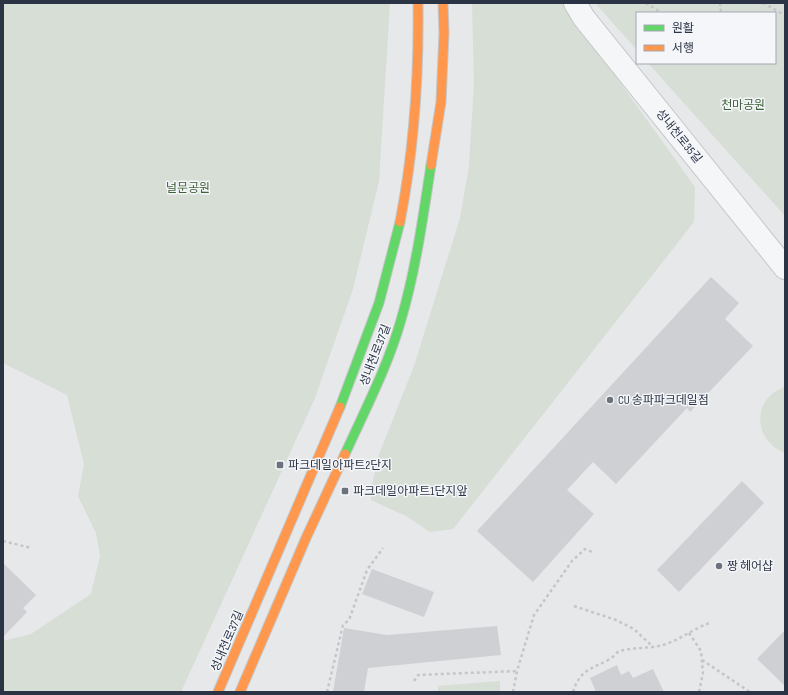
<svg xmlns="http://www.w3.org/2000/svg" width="788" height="695" font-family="'Sofia Sans Condensed','Noto Sans KR',sans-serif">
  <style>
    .green { fill: #d6ded6 }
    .building { fill: #ced0d3 }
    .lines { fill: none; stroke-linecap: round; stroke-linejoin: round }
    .street-casing { stroke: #c4c6c8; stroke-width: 24 }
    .fast-casing { stroke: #c4c6c8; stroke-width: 11 }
    .slow-casing { stroke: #c4c6c8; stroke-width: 11 }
    .path { stroke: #c5c6ca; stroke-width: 2.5; stroke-dasharray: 3 3; stroke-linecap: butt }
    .street { stroke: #f5f6f7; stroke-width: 22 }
    .fast { stroke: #63d668; stroke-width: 9 }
    .slow { stroke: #ff974d; stroke-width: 9 }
    .poi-dot { fill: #6c737f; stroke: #f4f6f9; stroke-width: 1.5 }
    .labels { text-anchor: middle; stroke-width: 3; stroke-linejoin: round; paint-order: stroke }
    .park-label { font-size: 12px; fill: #3f6138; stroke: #f4f6f9 }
    .street-label { font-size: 12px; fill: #2b3445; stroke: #f4f6f9 }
    .poi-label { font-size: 12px; fill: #2b3445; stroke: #f4f6f9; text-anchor: start }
  </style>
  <rect width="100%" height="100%" fill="#e6e8ea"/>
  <!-- green -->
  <path class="green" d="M 3,3 L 390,3 L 379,181 L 353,289 L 315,398 L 181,692 L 3,692 L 3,641 L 31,634 L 91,594 L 100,556 L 96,533 L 78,496 L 84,464 L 67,395 L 3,363 Z
    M 472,3 L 563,3 L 695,187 L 694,222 L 453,529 L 430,532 L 406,516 L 371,500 L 372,486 L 378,457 L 414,366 L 460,218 L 469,166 L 474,83 Z
    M 595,3 L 785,3 L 785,216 L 648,63 L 775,63 L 775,13 L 637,13 L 637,50 Z
    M 785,387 L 785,453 C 753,441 751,398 785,387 Z
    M 500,681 L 500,692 L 438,692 L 438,686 Z"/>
  <!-- building -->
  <path class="building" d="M 711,277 L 739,303 L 725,319 L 753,346 L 690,412 L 687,408 L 616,484 L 593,462 L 567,490 L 594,514 L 533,582 L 477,531 Z
    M 742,481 L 764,503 L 679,592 L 657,570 Z
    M 3,563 L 36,595 L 23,608 L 27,612 L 3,637 Z
    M 372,569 L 434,592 L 424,617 L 362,594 Z
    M 497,626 L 501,655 L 368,668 L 364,692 L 333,692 L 344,628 L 387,635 Z
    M 785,630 L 785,686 L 757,659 Z
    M 617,665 L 621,675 L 629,671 L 633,678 L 653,669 L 664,692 L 596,692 L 590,678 Z"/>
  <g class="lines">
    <!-- street casing -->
    <g class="street-casing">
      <path id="street" d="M 575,3 L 584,18 L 785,268"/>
    </g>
    <!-- fast casing -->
    <g class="fast-casing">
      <path id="fast" d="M 340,407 L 379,303 L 400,222
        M 345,454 C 365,410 388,366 401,320 C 416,269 423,217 431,165"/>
    </g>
    <!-- slow casing -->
    <g class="slow-casing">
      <path id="slow" d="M 431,165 L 441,102 L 444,33 L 443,3
        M 400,222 C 414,150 419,76 418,3
        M 218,692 L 340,407
        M 240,692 L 306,538 L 345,454"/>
    </g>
    <!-- path -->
    <path class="path" d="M 646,3 L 662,13
      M 720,3 L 721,13
      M 763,3 L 785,15
      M 3,541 L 31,548
      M 574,606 L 616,620 L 634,629 L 652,646
      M 689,633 L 701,651 L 703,673 L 699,692
      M 702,660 L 750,692
      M 414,681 L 418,675 L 517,671
      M 327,692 L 343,625 L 349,620 L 367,570 L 383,548
      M 513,692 L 517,671 L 534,615 L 572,561 L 585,549 L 592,552
      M 573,692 C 580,669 592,669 610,659 C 614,657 616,652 620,651 C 633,647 649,649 663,645 C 680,640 694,628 710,623"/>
    <!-- street -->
    <use href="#street" class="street"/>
    <!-- fast -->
    <use href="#fast" class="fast"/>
    <!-- slow -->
    <use href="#slow" class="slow"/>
  </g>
  <!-- markers -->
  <g class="poi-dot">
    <circle cx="610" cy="400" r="4"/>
    <rect x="276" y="461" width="8" height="8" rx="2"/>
    <rect x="341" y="487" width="8" height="8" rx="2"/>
    <circle cx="719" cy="566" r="4"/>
  </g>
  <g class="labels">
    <!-- park labels -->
    <g class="park-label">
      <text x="743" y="109">천마공원</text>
      <text x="188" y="192">널문공원</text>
    </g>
    <!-- street labels -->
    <g class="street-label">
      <text transform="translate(679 136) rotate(51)" y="4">성내천로35길</text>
      <text transform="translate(375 355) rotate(-69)" y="4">성내천로37길</text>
      <text transform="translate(227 641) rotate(-67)" y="4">성내천로37길</text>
    </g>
    <!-- poi labels -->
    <g class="poi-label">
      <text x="618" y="404">CU 송파파크데일점</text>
      <text x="288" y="469">파크데일아파트2단지</text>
      <text x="353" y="495">파크데일아파트1단지앞</text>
      <text x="727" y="570">짱 헤어샵</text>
    </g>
  </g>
  <!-- border -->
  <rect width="788" height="695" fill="none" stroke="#2b3445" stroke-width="8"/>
  <!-- legend -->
  <rect x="636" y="12" width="140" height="52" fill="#f4f6f9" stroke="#a4a8b1"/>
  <rect x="644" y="25" width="20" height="6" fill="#63d668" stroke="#a4a8b1"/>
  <text x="672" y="32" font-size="12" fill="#2b3445">원활</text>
  <rect x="644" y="45" width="20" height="6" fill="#ff974d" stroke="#a4a8b1"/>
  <text x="672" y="52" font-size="12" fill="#2b3445">서행</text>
</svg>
